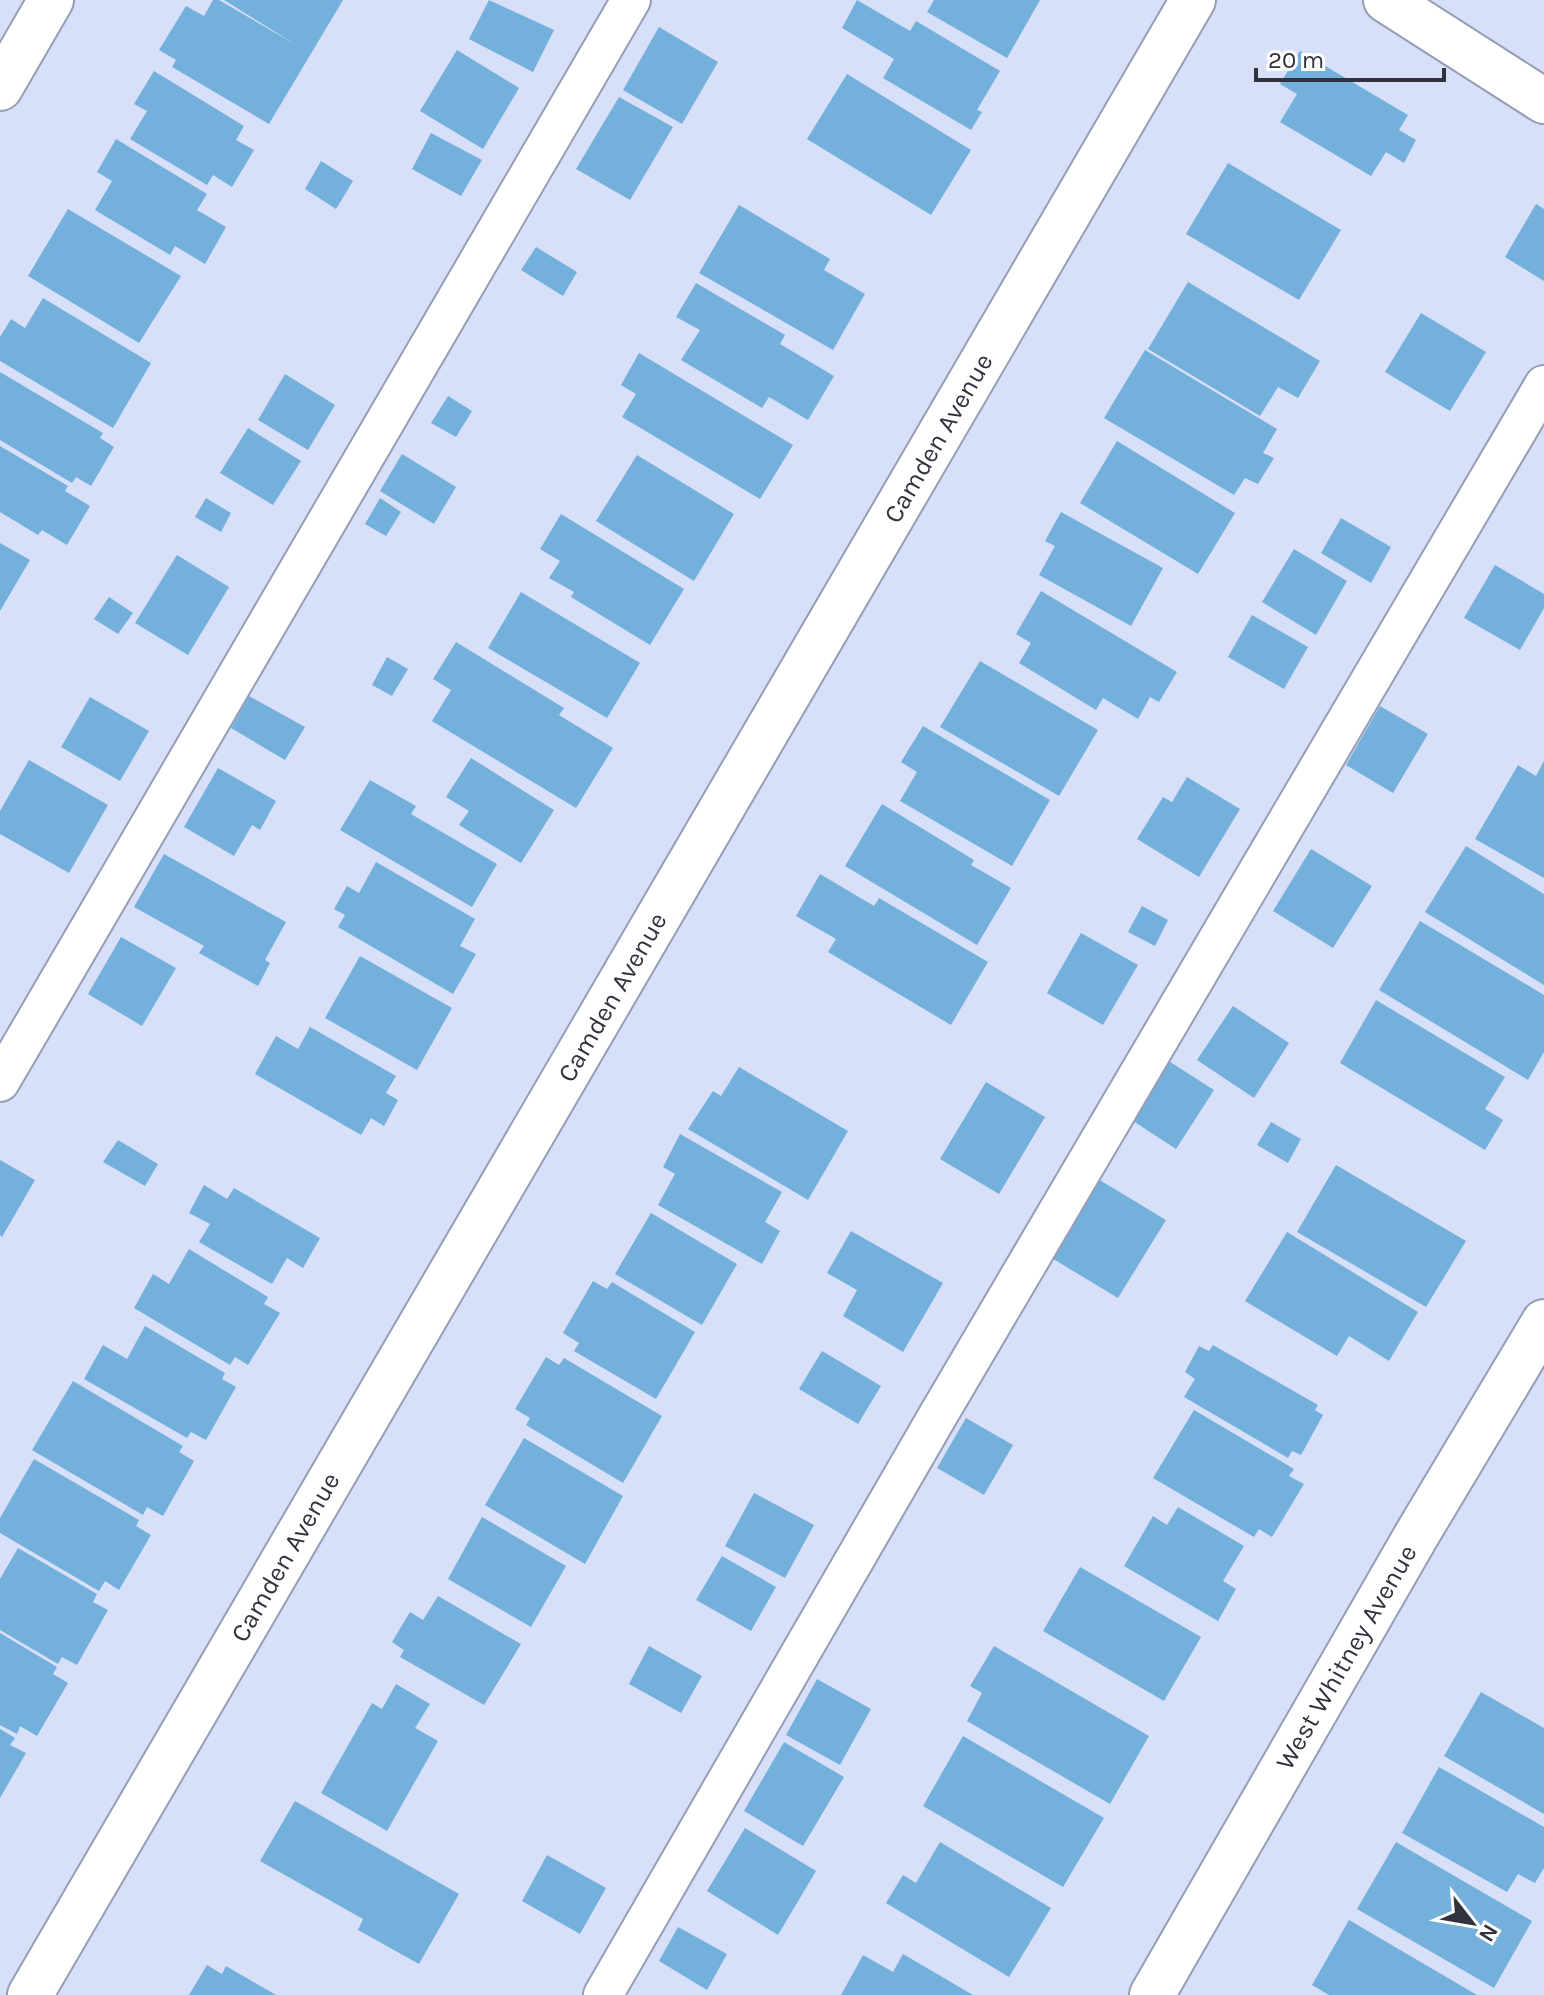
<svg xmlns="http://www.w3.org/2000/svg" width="1544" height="1995" font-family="Karla,sans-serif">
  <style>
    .building { fill: #73b0db }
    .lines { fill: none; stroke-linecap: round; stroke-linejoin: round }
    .service-casing { stroke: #969db6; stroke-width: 42 }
    .minor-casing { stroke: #969db6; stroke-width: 48 }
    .service { stroke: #fff; stroke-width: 38 }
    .minor { stroke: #fff; stroke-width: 44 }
    .labels { text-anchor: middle; stroke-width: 6; stroke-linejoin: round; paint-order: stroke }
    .street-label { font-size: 26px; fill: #30333d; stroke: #fff }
  </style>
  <rect width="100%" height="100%" fill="#d8dff9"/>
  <!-- building -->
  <path class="building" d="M 213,0 L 219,0 L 296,45 L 224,0 L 343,0 L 269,124 L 172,67 L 176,60 L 159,50 L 186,6 L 204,16 Z
    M 489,0 L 554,30 L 533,72 L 469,39 Z
    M 857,0 L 910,31 L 916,21 L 1000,71 L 977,110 L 982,112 L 971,130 L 883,78 L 894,59 L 842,28 Z
    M 934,0 L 1040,0 L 1007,58 L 927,12 Z
    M 659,27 L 718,62 L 682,124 L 623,90 Z
    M 457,50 L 519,88 L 483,149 L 420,111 Z
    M 1300,51 L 1408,115 L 1399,130 L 1416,140 L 1404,163 L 1386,152 L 1371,176 L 1280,122 L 1297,94 L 1280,84 Z
    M 154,71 L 244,126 L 236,140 L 254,150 L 232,187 L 213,175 L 207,185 L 130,139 L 147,111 L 134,104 Z
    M 847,74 L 971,150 L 931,215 L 807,139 Z
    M 619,97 L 673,127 L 630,200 L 576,169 Z
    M 431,133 L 482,160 L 461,196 L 412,169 Z
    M 116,139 L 207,194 L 197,210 L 226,227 L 205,264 L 175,246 L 170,255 L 95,210 L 112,181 L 97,172 Z
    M 321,161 L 353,181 L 336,209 L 305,189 Z
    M 1228,163 L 1341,230 L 1299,300 L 1186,234 Z
    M 1536,204 L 1544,209 L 1544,281 L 1505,257 Z
    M 739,205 L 830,259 L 824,270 L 865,294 L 833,350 L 699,273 Z
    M 68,209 L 181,276 L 139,343 L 28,276 Z
    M 536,247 L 577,272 L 563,296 L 521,270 Z
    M 1188,282 L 1320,361 L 1298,398 L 1278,387 L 1260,416 L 1148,349 Z
    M 696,283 L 785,335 L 780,344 L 834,376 L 808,420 L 769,397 L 762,408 L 681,360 L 700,330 L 676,317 Z
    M 43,298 L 151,363 L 113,428 L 0,361 L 0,337 L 11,319 L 25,328 Z
    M 1421,313 L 1486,352 L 1450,411 L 1385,372 Z
    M 1145,350 L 1277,429 L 1263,453 L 1274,458 L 1258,484 L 1245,478 L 1234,495 L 1104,418 Z
    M 639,353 L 793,445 L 760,499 L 622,417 L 636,394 L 621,385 Z
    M 0,372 L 103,433 L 100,438 L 114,447 L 91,486 L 76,477 L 72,483 L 0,440 Z
    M 285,374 L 335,405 L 308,450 L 258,420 Z
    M 448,396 L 472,411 L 456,437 L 431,423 Z
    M 248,428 L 301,461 L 273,505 L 220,473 Z
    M 1117,441 L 1235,513 L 1198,574 L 1080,503 Z
    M 0,446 L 68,486 L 65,491 L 90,506 L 67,545 L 42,530 L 38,535 L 0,512 Z
    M 402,454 L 456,487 L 434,524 L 380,491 Z
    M 637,455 L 734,514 L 694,581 L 596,521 Z
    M 206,498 L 231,513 L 221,532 L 195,517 Z
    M 380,498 L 401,512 L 386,536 L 365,524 Z
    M 1061,512 L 1163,568 L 1131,626 L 1039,575 L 1055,546 L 1045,541 Z
    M 561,514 L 684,589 L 650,645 L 571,597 L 574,592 L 549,578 L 560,561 L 540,549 Z
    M 1341,518 L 1391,547 L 1371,583 L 1321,553 Z
    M 0,543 L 30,560 L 0,611 Z
    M 1294,549 L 1347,581 L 1316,635 L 1262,602 Z
    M 177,555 L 229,587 L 188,655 L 135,623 Z
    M 1495,565 L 1544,594 L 1544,608 L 1520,650 L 1464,618 Z
    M 1041,591 L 1177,672 L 1159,702 L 1150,697 L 1138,719 L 1103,698 L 1096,710 L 1019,663 L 1031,643 L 1016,634 Z
    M 521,592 L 640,663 L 607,718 L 488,648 Z
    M 109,597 L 133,613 L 118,634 L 94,619 Z
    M 1252,615 L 1308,647 L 1284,689 L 1228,657 Z
    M 456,642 L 564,708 L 559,715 L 613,748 L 576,808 L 432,721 L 451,690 L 433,679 Z
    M 387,657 L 408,669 L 392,696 L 372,685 Z
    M 980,661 L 1098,730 L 1059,796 L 940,727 Z
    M 249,696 L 305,727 L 285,760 L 231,728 Z
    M 90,697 L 149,731 L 120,781 L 61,747 Z
    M 1380,706 L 1428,734 L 1393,793 L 1346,765 Z
    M 923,726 L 1050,800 L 1012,866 L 900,801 L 917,772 L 901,762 Z
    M 471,758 L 554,810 L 521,863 L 459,825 L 469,811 L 446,797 Z
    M 29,760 L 108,805 L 69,873 L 0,834 L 0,811 Z
    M 1544,761 L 1544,878 L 1475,839 L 1518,765 L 1536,776 Z
    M 218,768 L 276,801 L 260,830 L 252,825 L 234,856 L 184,827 Z
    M 1187,777 L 1240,809 L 1199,877 L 1137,839 L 1163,797 L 1172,802 Z
    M 370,780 L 416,806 L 411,814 L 497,864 L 472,907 L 340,830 Z
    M 882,804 L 974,860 L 971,865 L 1011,888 L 977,945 L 845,866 Z
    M 1466,846 L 1544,894 L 1544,985 L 1425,912 Z
    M 1311,849 L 1372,886 L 1333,948 L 1273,911 Z
    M 164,854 L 286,922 L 265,960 L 270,963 L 258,986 L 199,953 L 204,946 L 134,907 Z
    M 376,862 L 475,919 L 460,946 L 476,954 L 453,994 L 338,927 L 345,915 L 334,909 L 347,886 L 359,893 Z
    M 820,874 L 874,906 L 879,898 L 988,962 L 951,1025 L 828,952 L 836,939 L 796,916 Z
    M 1142,906 L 1168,920 L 1155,946 L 1128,932 Z
    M 1420,921 L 1544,995 L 1544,1052 L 1528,1080 L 1379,990 Z
    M 1081,933 L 1138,965 L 1103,1025 L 1047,993 Z
    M 121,937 L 176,968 L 142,1026 L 88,994 Z
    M 360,956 L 452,1008 L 417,1070 L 325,1018 Z
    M 1376,1000 L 1505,1077 L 1485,1109 L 1503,1120 L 1485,1150 L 1340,1063 Z
    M 1233,1006 L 1289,1043 L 1254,1098 L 1197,1060 Z
    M 310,1027 L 396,1076 L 386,1093 L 398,1100 L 384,1126 L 371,1118 L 361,1135 L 255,1074 L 276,1036 L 298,1049 Z
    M 1167,1060 L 1214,1090 L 1176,1149 L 1130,1119 Z
    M 739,1067 L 848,1131 L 808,1200 L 688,1129 L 713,1091 L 721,1096 Z
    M 986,1082 L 1045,1117 L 999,1194 L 940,1159 Z
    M 1271,1122 L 1301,1139 L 1288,1163 L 1257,1145 Z
    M 680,1134 L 782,1192 L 765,1222 L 780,1231 L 762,1264 L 658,1205 L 675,1174 L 663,1167 Z
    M 118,1140 L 158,1164 L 145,1186 L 103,1162 Z
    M 0,1160 L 35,1180 L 2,1237 L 0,1235 Z
    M 1336,1165 L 1466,1241 L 1426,1307 L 1297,1232 Z
    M 1093,1176 L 1166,1220 L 1118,1298 L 1045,1254 Z
    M 204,1185 L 227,1199 L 234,1188 L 320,1238 L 303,1268 L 287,1258 L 272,1284 L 199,1242 L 210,1224 L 189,1213 Z
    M 651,1213 L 737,1264 L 702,1325 L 615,1274 Z
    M 851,1231 L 943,1283 L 903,1352 L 843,1316 L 857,1290 L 827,1273 Z
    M 1287,1232 L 1418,1312 L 1389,1361 L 1349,1336 L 1337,1356 L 1245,1301 Z
    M 189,1249 L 268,1297 L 264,1304 L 280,1313 L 248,1365 L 235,1357 L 230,1365 L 134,1308 L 153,1274 L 169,1284 Z
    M 593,1281 L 607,1289 L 612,1282 L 695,1332 L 656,1399 L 574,1351 L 579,1343 L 563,1333 Z
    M 145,1326 L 225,1373 L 222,1379 L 236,1387 L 206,1440 L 191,1432 L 187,1438 L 84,1379 L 103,1345 L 127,1359 Z
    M 1213,1345 L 1318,1405 L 1315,1410 L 1323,1415 L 1301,1455 L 1292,1451 L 1288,1458 L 1184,1397 L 1195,1379 L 1185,1372 L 1199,1346 L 1209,1351 Z
    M 822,1351 L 881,1386 L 858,1424 L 799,1389 Z
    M 546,1357 L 559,1365 L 564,1358 L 662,1416 L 623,1483 L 526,1425 L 530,1418 L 515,1409 Z
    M 73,1381 L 183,1446 L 179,1452 L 194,1461 L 163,1516 L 147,1507 L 143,1515 L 32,1450 Z
    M 1194,1410 L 1294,1469 L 1289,1476 L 1304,1484 L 1272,1537 L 1259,1529 L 1254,1537 L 1153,1478 Z
    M 966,1418 L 1013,1445 L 984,1495 L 937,1468 Z
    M 524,1438 L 623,1496 L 585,1564 L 485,1505 Z
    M 34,1459 L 139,1520 L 136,1526 L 151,1535 L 119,1590 L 105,1581 L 99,1591 L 0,1533 L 0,1518 Z
    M 754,1493 L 814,1525 L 785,1578 L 725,1546 Z
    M 1178,1507 L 1244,1546 L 1223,1581 L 1236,1589 L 1218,1621 L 1124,1566 L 1153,1516 L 1167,1525 Z
    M 482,1517 L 566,1566 L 531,1627 L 448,1579 Z
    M 18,1548 L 97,1594 L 93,1602 L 108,1610 L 77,1665 L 62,1657 L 58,1664 L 0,1630 L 0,1579 Z
    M 722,1556 L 776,1587 L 751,1631 L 696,1600 Z
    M 1080,1567 L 1201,1637 L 1164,1701 L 1043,1631 Z
    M 438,1596 L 521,1644 L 484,1705 L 400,1657 L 404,1650 L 392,1642 L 410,1612 L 423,1620 Z
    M 0,1633 L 57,1667 L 53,1674 L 68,1683 L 37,1736 L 20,1726 L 17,1734 L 0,1725 Z
    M 649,1646 L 702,1676 L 681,1713 L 629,1684 Z
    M 994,1646 L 1149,1736 L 1110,1804 L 967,1721 L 982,1693 L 970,1686 Z
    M 817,1679 L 871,1709 L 840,1765 L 786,1735 Z
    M 396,1684 L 430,1704 L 415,1728 L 438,1741 L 387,1831 L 321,1793 L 372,1703 L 382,1709 Z
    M 1481,1692 L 1544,1728 L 1544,1814 L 1444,1756 Z
    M 0,1729 L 15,1738 L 10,1745 L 26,1753 L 0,1798 Z
    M 963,1736 L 1104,1818 L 1063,1887 L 923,1806 Z
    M 784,1742 L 844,1777 L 803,1846 L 744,1811 Z
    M 1439,1767 L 1544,1827 L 1544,1868 L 1535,1883 L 1518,1874 L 1507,1892 L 1402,1833 Z
    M 295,1801 L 459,1894 L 419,1964 L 358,1930 L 363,1919 L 260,1861 Z
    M 745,1828 L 816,1871 L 778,1935 L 707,1891 Z
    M 940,1842 L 1051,1908 L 1009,1977 L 886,1903 L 903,1875 L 916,1883 Z
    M 1396,1842 L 1532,1921 L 1494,1988 L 1357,1909 Z
    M 547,1855 L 606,1888 L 580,1934 L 522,1901 Z
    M 1349,1920 L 1477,1995 L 1329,1995 L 1312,1985 Z
    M 678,1927 L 727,1954 L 707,1990 L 659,1961 Z
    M 903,1954 L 973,1995 L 841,1995 L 863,1955 L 893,1972 Z
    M 207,1965 L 222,1974 L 226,1966 L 276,1995 L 189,1995 Z"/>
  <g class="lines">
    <!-- service casing -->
    <g class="service-casing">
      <path id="service" d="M 0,1082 L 631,0
        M 603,1995 L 937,1417 L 1544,385"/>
    </g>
    <!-- minor casing -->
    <g class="minor-casing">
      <path id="minor" d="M 1386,0 L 1544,101
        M 0,88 L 51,0
        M 30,1995 L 1193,0
        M 1152,1995 L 1416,1536 L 1544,1322"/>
    </g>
    <!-- service -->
    <use href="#service" class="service"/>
    <!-- minor -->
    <use href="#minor" class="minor"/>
  </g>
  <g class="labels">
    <!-- street labels -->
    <g class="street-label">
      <text transform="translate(938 438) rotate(-60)" y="9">Camden Avenue</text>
      <text transform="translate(612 997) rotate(-60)" y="9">Camden Avenue</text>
      <text transform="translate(285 1557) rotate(-60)" y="9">Camden Avenue</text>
      <text transform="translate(1346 1657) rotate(-60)" y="9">West Whitney Avenue</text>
    </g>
  </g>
  <!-- north arrow -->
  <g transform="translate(1472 1923) rotate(121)" stroke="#ffffff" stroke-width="6" paint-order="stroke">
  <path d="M0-6L14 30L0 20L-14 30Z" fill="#30333d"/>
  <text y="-12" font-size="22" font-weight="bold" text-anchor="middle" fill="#30333d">N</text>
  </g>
  <!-- scale -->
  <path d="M1256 68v12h188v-12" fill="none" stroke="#30333d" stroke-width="4"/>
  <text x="1268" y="68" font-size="24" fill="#30333d" stroke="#ffffff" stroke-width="6" paint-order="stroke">20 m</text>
</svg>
